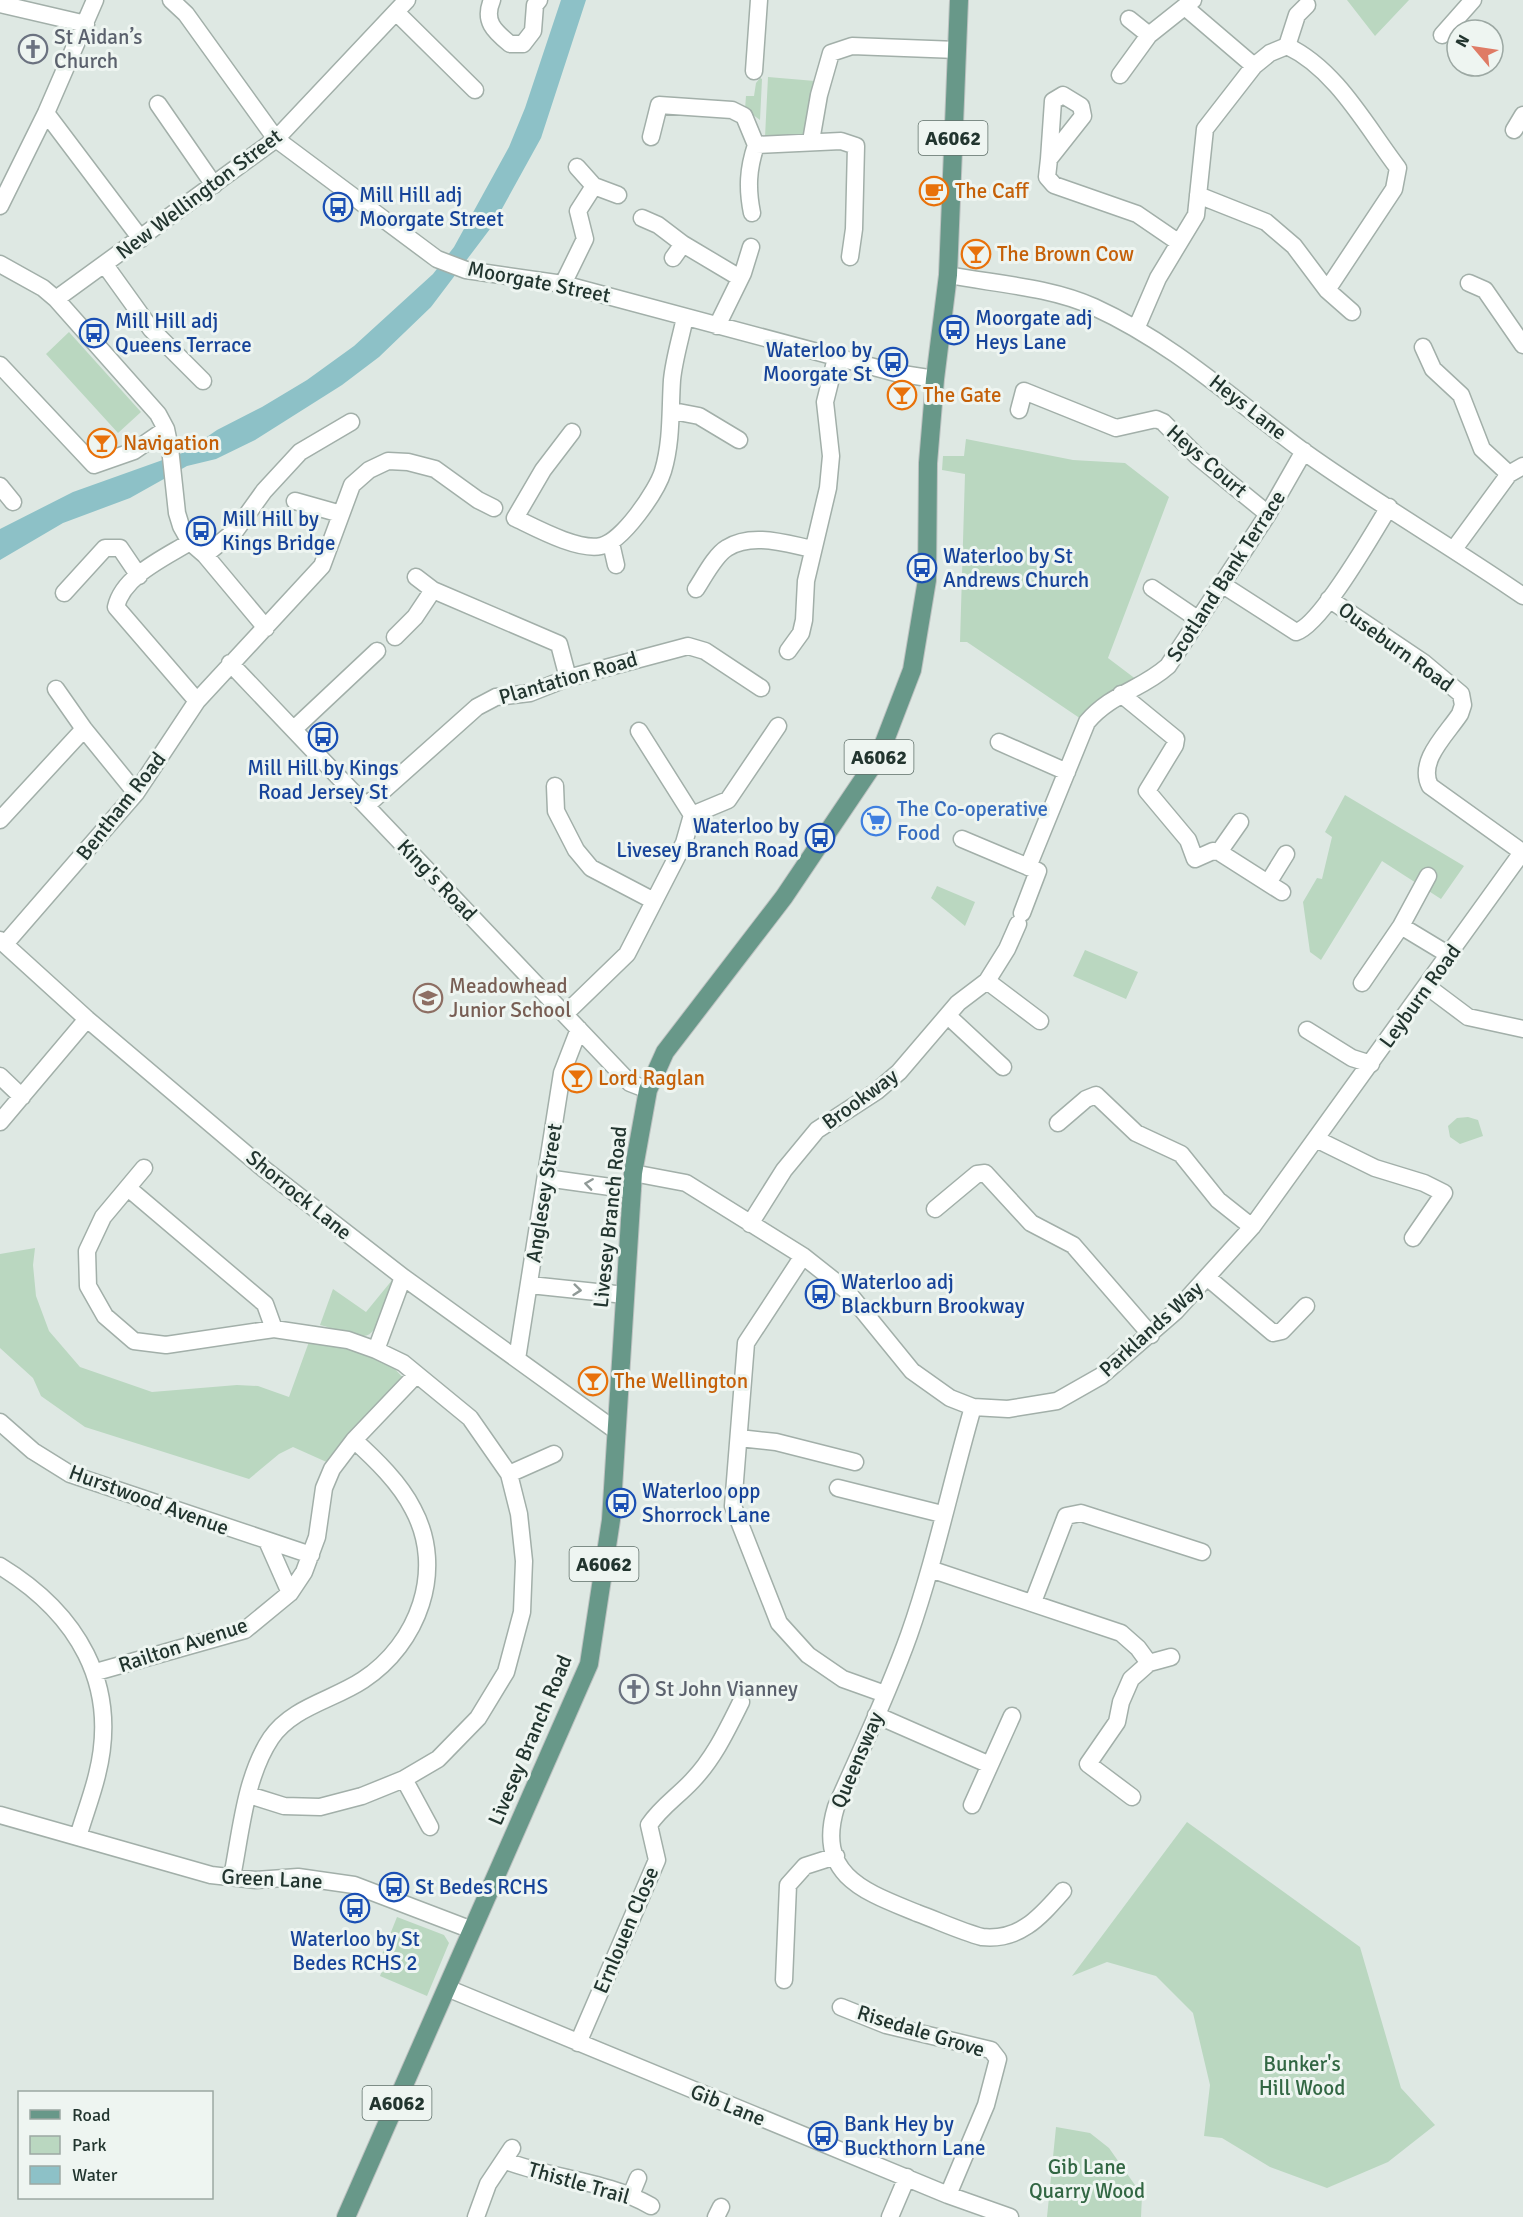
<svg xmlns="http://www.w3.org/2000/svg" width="1523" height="2217" font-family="Signika,sans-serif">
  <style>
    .green { fill: #bad7c0 }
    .water { fill: #8dc1c7 }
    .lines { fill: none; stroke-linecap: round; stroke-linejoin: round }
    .minor-casing { stroke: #a2afa9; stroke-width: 19 }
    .major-casing { stroke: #bdc2c1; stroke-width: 20 }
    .minor { stroke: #fff; stroke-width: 16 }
    .major { stroke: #689889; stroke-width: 18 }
    .oneway { stroke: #909a97 }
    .labels { text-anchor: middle; stroke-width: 6; stroke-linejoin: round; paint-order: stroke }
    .shield { fill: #eef5f1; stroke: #5f6f69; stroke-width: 1.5 }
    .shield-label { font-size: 20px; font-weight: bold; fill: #22352f }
    .worship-label { font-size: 21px; fill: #5b616d; stroke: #eef5f1; text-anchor: start }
    .food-label { font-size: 21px; fill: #c56008; stroke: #eef5f1; text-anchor: start }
    .street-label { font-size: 21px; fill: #22352f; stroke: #eef5f1 }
    .transit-label { font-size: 21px; fill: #164399; stroke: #eef5f1; text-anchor: start }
    .shop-label { font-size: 21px; fill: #366cbe; stroke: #eef5f1; text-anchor: start }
    .education-label { font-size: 21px; fill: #785e54; stroke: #eef5f1; text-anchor: start }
    .park-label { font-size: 21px; fill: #326743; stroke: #eef5f1 }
  </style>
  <rect width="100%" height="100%" fill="#dee8e3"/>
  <!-- green -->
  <path class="green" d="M 1347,0 L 1409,0 L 1375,36 Z
    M 768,77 L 815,81 L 805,134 L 801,138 L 765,137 Z
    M 760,78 L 762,79 L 760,120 L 745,109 L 746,96 L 754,96 L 756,83 Z
    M 69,332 L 141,412 L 118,433 L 46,354 Z
    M 966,439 L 1073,460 L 1125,463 L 1169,497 L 1108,658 L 1141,683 L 1084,721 L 967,642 L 960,642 L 965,474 L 942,470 L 943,456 L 964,456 Z
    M 1345,795 L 1464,866 L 1441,899 L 1382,861 L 1321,960 L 1310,952 L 1303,902 L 1317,878 L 1322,879 L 1332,837 L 1325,832 Z
    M 937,886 L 975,902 L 965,926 L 931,898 Z
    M 1085,950 L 1138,972 L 1126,999 L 1073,976 Z
    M 1468,1117 L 1478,1120 L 1483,1136 L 1460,1144 L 1450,1137 L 1448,1126 L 1457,1118 Z
    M 35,1248 L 33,1265 L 36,1296 L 49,1331 L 80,1367 L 152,1392 L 237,1385 L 258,1386 L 289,1397 L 310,1339 L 370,1355 L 394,1368 L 406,1381 L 331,1464 L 293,1447 L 279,1454 L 249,1479 L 85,1427 L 41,1396 L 33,1378 L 0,1348 L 0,1254 Z
    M 393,1279 C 388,1293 380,1337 363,1336 C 349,1336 333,1328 320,1325 L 333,1289 L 366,1312 Z
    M 1187,1822 L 1360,1947 L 1401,2088 L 1435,2125 L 1388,2162 L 1327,2188 L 1270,2167 L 1222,2138 L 1204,2136 L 1210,2085 L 1193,2013 L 1156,1976 L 1107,1962 L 1072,1976 Z
    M 397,1917 L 444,1935 L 449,1943 L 427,1996 L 380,1976 L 385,1963 L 381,1957 Z
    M 1056,2127 L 1090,2133 L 1109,2148 L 1142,2195 L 1141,2217 L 1047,2217 Z"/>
  <!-- water -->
  <path class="water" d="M 561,0 L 586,0 L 541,138 L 493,225 L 431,307 L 379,357 L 342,385 L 255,440 L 216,459 L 187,466 L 130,498 L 63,523 L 0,560 L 0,529 L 73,492 L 185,452 L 217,430 L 262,407 L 307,380 L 354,346 L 433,274 L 454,247 L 509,147 L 525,108 Z"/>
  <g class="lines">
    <!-- minor casing -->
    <g class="minor-casing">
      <path id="minor" d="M 171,0 L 186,14 L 276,139 L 437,259 L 466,270 L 563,284 L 896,373 L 935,379
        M 492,0 C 483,21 494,31 510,44 L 523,44 L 533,31 L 535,5 L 539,0
        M 0,4 L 86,24
        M 1185,7 L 1254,66
        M 396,12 L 475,90
        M 1129,19 L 1149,35
        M 1442,35 L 1473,0
        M 1287,46 L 1297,15 L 1307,5
        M 754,71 L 759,0
        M 1120,75 L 1149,35 L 1193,0
        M 158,104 L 214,185
        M 46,113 L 141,239
        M 1514,130 L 1523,115
        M 651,137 L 659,105 L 732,110 L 744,116 L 756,145
        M 811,141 L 819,95 L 831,53 L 852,46 L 957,50
        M 756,145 L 841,141 L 856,146 L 854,229 L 850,257
        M 1049,159 L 1053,101 L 1063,95 L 1081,106 L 1083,116 L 1049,159 L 1047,177 L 1054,185 L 1137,214 L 1178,242
        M 577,167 L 594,186 L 618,195
        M 1198,195 L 1266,222 L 1294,246 L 1327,290 L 1352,312
        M 0,206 L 46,113 L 95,0
        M 752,213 C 747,188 748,169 756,145
        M 642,218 L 658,225 L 683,244 L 740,278
        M 673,258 L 683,244
        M 0,264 L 43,288 L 56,299 L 158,414 L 166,429 L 170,448 L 177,513 L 181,526 L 190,542 L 205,555 L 266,628
        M 105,265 L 151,329 L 203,381
        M 948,275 C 996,284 1050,287 1094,307 C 1173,343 1234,400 1303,451 C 1374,502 1451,546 1523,596
        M 1469,283 L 1485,290 L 1523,345
        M 563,284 L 585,239 L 578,211 L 594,186
        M 56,299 L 276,139 L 407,0
        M 717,326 L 743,273 L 751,247
        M 1136,329 L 1158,278 L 1196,215 L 1205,129 L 1254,66 L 1270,53 L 1287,46 C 1336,69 1366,126 1398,168 L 1394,189 L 1327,290
        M 1423,347 L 1433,369 L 1461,395 L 1482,449 L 1509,474
        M 0,365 L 94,465 L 134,451 L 166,429
        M 1019,410 L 1024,391 L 1116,428 L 1156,419 L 1163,422 L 1198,457 L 1268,514
        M 673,411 L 699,416 L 739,440
        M 572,432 L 543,470 L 515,518 C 536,528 578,551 601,546 C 622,542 657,491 663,471 C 672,441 670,410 672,380 C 674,359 681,337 685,317
        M 0,486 L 13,502
        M 295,501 L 341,514
        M 190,542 C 164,558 123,576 116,607 L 197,701
        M 611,543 L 616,565
        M 1454,549 L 1509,474 L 1523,466
        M 205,555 L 236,530 L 264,491 L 300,452 L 351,422
        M 416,577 L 433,590 L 559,644 L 568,678
        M 1223,585 L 1296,632 C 1321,625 1373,533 1389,507
        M 1152,588 L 1199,620
        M 696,589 C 704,577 715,555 727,548 C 752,532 787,544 813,549
        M 64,593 L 105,548 L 120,548 L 139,576
        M 1329,599 L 1424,663 L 1461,694 L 1463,705 L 1460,714 C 1447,734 1417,761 1430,786 L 1522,852
        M 395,637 L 415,617 L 433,590
        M 788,651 L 801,633 L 804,620 L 806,581 L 828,488 L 831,456 L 825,402 L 836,358
        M 230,663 L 630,1083 L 648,1090
        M 56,689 L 84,729 L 136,793
        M 1121,694 L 1176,739 L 1175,745 L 1147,791 L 1188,840 L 1195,859 L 1213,851 L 1219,852 L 1240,822
        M 295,728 L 377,651
        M 999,742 L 1067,772
        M 555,786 L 556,811 L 576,850 L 591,868 L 654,901
        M 366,806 L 477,707 L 496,697 L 530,693 L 568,678 L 688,646 L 705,651 L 761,688
        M 692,815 L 728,800 L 778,726
        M 0,820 L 84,729
        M 962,839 L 1038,871 L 1022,913
        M 1219,852 L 1282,892
        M 1028,867 L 1087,722 C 1112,693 1141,690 1168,666 L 1268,514 L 1304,451
        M 1268,883 L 1286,854
        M 1401,926 L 1428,876
        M 0,940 L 87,1019 L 264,1169 L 403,1277 L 615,1430
        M 5,944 L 136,793 L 197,701 L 322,566 L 352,485 L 369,470 L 388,461 L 408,462 L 435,469 L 478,500 L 494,508
        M 987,981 L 1040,1021
        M 1362,983 L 1401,926 L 1449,955
        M 1428,987 L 1468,1017 L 1523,1029
        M 565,1014 L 627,954 L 684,843 L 692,815 L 639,731
        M 948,1016 L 1003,1067
        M 1307,1030 L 1352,1058 L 1371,1064
        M 0,1076 L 22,1097
        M 0,1122 L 87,1019
        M 1058,1123 L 1086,1099 L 1096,1095 L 1136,1133 L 1181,1154 L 1218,1200 L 1252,1227
        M 1316,1139 L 1375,1168 L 1424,1183 L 1444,1193 L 1413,1238
        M 144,1168 L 103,1217 L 87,1251 L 88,1286 L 105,1316 L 134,1341 L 166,1345 L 274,1329 L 348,1340 L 376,1350 L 403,1363 L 470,1418 L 509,1474 L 519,1514 L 524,1561 L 522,1612 L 506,1672 L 478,1718 L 438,1759 L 404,1779 L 362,1796 L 320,1807 L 284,1806 L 249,1795
        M 633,1173 L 686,1183 L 803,1256 L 846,1290 L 912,1371 L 950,1398 L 973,1407 L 1008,1409 L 1057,1401 L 1101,1376 L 1176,1311 L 1252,1227 L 1523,851
        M 546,1178 L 632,1190
        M 128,1188 L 265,1304 L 274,1329
        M 935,1209 L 977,1174 L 985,1173 L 1031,1223 L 1073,1245 L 1151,1335
        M 750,1224 L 784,1170 L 817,1130 L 877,1091 L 899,1072 L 958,1003 L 987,981 L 1007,949 L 1018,924
        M 803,1256 L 746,1343 L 733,1506 L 779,1623 L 808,1655 L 843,1679 L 885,1694
        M 1208,1278 L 1273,1333 L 1282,1331 L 1306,1306
        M 530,1285 L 625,1295
        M 376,1350 L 403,1277
        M 517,1359 L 562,1073 L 579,1029
        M 973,1407 C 951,1483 935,1561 909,1635 C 888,1694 861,1750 836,1807 C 815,1876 866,1892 917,1913 C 939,1921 960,1931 982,1937 C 1020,1941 1040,1917 1063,1891
        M 0,1422 L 33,1451 L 70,1474 L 311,1555
        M 739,1438 L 776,1442 L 855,1462
        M 509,1474 L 554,1454
        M 838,1488 L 942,1514
        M 267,1541 L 290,1593
        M 0,1566 C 77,1613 120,1684 97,1775 C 92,1796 84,1816 78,1837
        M 930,1569 L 1121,1633 L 1138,1648 L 1149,1663
        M 1033,1602 L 1066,1516 L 1081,1513 L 1202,1552
        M 96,1672 L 245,1630 L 290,1593 L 304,1572 L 317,1537 L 324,1488 L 332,1469 L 354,1440 L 416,1375
        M 876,1715 L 990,1765
        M 404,1779 L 430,1827
        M 1132,1797 L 1088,1764 L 1117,1722 L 1121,1702 L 1131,1679 L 1149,1663 L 1171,1657
        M 972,1805 L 1012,1716
        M 0,1815 L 211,1875 L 256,1880 L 298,1877 L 354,1885 L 472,1930
        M 232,1877 C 241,1832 245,1777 271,1738 C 292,1707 333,1700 363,1680 C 418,1644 446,1570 413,1509 C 400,1483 375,1459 354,1440
        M 784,1980 L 788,1885 L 805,1866 L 836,1856
        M 447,1988 L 948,2195 L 1010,2217
        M 841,2007 L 886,2025 L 991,2050 L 998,2059 L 986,2105 L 948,2195
        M 578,2043 L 657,1860 L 649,1825 C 661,1807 677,1797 692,1781 C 714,1758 727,1730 741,1702
        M 506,2161 C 553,2179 608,2181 651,2206
        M 631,2195 L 638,2178
        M 476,2217 L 488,2184 L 512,2148
        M 716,2217 L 721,2207
        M 890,2217 L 907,2177"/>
    </g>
    <!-- major casing -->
    <g class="major-casing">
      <path id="major" d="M 346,2217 L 589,1664 L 611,1520 L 633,1173 L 648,1090 L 665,1052 L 784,897 L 879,756 L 912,670 L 927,580 L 928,463 L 935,379 L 948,275 L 959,0"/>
    </g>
    <!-- minor -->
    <use href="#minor" class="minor"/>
    <!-- major -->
    <use href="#major" class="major"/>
  </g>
  <!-- one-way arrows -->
  <defs><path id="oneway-chevron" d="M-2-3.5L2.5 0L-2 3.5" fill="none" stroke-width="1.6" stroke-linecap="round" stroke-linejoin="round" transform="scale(1.5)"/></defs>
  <g class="oneway">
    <use href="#oneway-chevron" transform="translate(589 1184) rotate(-172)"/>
    <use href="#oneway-chevron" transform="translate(577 1290) rotate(6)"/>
  </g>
  <!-- icons -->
  <defs>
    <g id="church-ring" transform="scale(1.5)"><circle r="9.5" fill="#eef5f1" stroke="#6b7280" stroke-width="1.5"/><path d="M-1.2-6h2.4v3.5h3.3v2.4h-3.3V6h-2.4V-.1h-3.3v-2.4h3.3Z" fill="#6b7280"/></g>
    <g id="cafe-ring" transform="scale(1.5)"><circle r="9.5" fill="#eef5f1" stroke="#e8710a" stroke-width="1.5"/><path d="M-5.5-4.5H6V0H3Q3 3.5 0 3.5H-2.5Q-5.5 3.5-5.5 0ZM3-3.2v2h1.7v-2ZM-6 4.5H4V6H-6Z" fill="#e8710a"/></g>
    <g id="bus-ring" transform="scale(1.5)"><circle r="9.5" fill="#eef5f1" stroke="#1a4fb4" stroke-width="1.5"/><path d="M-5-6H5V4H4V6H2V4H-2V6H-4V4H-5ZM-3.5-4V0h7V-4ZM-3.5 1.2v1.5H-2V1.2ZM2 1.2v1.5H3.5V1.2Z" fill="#1a4fb4"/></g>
    <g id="bar-ring" transform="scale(1.5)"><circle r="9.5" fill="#eef5f1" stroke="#e8710a" stroke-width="1.5"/><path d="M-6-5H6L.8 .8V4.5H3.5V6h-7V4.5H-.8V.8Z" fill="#e8710a"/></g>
    <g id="supermarket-ring" transform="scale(1.5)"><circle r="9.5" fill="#eef5f1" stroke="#3f7fe0" stroke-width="1.5"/><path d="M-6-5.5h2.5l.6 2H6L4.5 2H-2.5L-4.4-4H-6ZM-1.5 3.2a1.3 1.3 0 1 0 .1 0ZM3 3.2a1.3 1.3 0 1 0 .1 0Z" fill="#3f7fe0"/></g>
    <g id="school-ring" transform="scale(1.5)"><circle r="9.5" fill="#eef5f1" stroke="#8d6e63" stroke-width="1.5"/><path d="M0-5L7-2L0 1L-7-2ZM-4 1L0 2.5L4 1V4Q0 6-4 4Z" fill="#8d6e63"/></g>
  </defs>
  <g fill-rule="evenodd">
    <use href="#church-ring" x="33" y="49"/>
    <use href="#cafe-ring" x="934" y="191"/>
    <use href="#bus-ring" x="338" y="207"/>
    <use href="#bar-ring" x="976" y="254"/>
    <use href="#bus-ring" x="954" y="330"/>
    <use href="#bus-ring" x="94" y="333"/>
    <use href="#bus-ring" x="893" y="362"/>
    <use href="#bar-ring" x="902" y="395"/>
    <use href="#bar-ring" x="102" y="443"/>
    <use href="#bus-ring" x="201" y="531"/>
    <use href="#bus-ring" x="922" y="568"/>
    <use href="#bus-ring" x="323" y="737"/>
    <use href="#supermarket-ring" x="876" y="821"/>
    <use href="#bus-ring" x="820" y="838"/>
    <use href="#school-ring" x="428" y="998"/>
    <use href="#bar-ring" x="577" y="1078"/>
    <use href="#bus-ring" x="820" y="1294"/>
    <use href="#bar-ring" x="593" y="1381"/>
    <use href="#bus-ring" x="621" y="1503"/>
    <use href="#church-ring" x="634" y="1689"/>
    <use href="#bus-ring" x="394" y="1887"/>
    <use href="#bus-ring" x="355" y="1908"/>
    <use href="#bus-ring" x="823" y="2136"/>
  </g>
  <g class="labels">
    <!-- shield labels -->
    <g class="shield">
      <rect x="918.5" y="121" width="69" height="34" rx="4.5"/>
      <rect x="844.5" y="740" width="69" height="34" rx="4.5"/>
      <rect x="569.5" y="1547" width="69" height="34" rx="4.5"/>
      <rect x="362.5" y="2086" width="69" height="34" rx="4.5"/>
    </g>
    <g class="shield-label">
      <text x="953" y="145">A6062</text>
      <text x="879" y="764">A6062</text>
      <text x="604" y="1571">A6062</text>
      <text x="397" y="2110">A6062</text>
    </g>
    <!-- worship labels -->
    <g class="worship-label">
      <text x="54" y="44">St Aidan’s<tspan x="54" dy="24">Church</tspan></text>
      <text x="655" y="1696">St John Vianney</text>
    </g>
    <!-- food labels -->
    <g class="food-label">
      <text x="955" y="198">The Caff</text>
      <text x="997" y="261">The Brown Cow</text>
      <text x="923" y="402">The Gate</text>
      <text x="123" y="450">Navigation</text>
      <text x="598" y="1085">Lord Raglan</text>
      <text x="614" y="1388">The Wellington</text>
    </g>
    <!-- street labels -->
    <g class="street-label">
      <text transform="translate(199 194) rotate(-37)" y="7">New Wellington Street</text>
      <text transform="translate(539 282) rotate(11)" y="7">Moorgate Street</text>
      <text transform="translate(1248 407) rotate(38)" y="7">Heys Lane</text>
      <text transform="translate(1207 461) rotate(41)" y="7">Heys Court</text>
      <text transform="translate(1226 576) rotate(-57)" y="7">Scotland Bank Terrace</text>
      <text transform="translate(1396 647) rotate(36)" y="7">Ouseburn Road</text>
      <text transform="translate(568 678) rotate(-16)" y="7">Plantation Road</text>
      <text transform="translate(121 806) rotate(-52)" y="7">Bentham Road</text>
      <text transform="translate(437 880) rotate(46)" y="7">King's Road</text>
      <text transform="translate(1420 996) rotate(-54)" y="7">Leyburn Road</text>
      <text transform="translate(860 1099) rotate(-36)" y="7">Brookway</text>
      <text transform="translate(544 1193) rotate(-81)" y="7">Anglesey Street</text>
      <text transform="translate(299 1195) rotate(39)" y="7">Shorrock Lane</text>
      <text transform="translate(610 1217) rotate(-84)" y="7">Livesey Branch Road</text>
      <text transform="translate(1151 1329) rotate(-42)" y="7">Parklands Way</text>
      <text transform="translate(149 1500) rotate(20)" y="7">Hurstwood Avenue</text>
      <text transform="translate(183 1645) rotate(-18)" y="7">Railton Avenue</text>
      <text transform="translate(530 1740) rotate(-67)" y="7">Livesey Branch Road</text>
      <text transform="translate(857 1760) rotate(-67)" y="7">Queensway</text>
      <text transform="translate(272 1879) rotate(3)" y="7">Green Lane</text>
      <text transform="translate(626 1930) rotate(-67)" y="7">Ernlouen Close</text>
      <text transform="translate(921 2031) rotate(17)" y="7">Risedale Grove</text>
      <text transform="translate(728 2105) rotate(22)" y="7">Gib Lane</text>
      <text transform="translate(579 2183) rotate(16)" y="7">Thistle Trail</text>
    </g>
    <!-- transit labels -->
    <g class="transit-label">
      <text x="359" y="202">Mill Hill adj<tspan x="359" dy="24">Moorgate Street</tspan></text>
      <text x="975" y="325">Moorgate adj<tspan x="975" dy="24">Heys Lane</tspan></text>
      <text x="115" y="328">Mill Hill adj<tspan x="115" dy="24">Queens Terrace</tspan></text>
      <text x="872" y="357" text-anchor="end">Waterloo by<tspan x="872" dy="24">Moorgate St</tspan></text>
      <text x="222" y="526">Mill Hill by<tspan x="222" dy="24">Kings Bridge</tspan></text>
      <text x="943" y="563">Waterloo by St<tspan x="943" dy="24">Andrews Church</tspan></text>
      <text x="323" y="775" text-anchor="middle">Mill Hill by Kings<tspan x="323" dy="24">Road Jersey St</tspan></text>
      <text x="799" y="833" text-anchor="end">Waterloo by<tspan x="799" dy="24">Livesey Branch Road</tspan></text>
      <text x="841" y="1289">Waterloo adj<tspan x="841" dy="24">Blackburn Brookway</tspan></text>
      <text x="642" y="1498">Waterloo opp<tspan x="642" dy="24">Shorrock Lane</tspan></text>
      <text x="415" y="1894">St Bedes RCHS</text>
      <text x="355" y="1946" text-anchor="middle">Waterloo by St<tspan x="355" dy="24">Bedes RCHS 2</tspan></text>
      <text x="844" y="2131">Bank Hey by<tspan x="844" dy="24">Buckthorn Lane</tspan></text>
    </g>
    <!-- shop labels -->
    <g class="shop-label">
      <text x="897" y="816">The Co-operative<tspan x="897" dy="24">Food</tspan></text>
    </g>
    <!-- education labels -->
    <g class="education-label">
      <text x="449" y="993">Meadowhead<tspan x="449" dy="24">Junior School</tspan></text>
    </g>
    <!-- park labels -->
    <g class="park-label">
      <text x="1302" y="2071">Bunker's<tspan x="1302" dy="24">Hill Wood</tspan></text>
      <text x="1087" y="2174">Gib Lane<tspan x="1087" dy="24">Quarry Wood</tspan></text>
    </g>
  </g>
  <!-- legend -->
  <rect x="18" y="2091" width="195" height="108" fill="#eef5f1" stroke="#9ca8a3" stroke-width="1.5"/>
  <rect x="30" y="2110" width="30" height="9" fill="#689889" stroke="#9ca8a3" stroke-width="1.5"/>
  <text x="72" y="2121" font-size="18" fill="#22352f">Road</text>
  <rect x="30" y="2136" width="30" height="18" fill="#bad7c0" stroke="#9ca8a3" stroke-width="1.5"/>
  <text x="72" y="2151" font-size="18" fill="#22352f">Park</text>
  <rect x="30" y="2166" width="30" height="18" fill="#8dc1c7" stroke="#9ca8a3" stroke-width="1.5"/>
  <text x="72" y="2181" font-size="18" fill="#22352f">Water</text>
  <!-- north arrow -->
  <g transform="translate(1475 48) rotate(299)"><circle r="28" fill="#eef5f1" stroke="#9ca8a3" stroke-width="1.5"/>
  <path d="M0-4.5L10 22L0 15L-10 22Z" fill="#df7b65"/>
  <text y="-9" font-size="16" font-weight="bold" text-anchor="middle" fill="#22352f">N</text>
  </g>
</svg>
